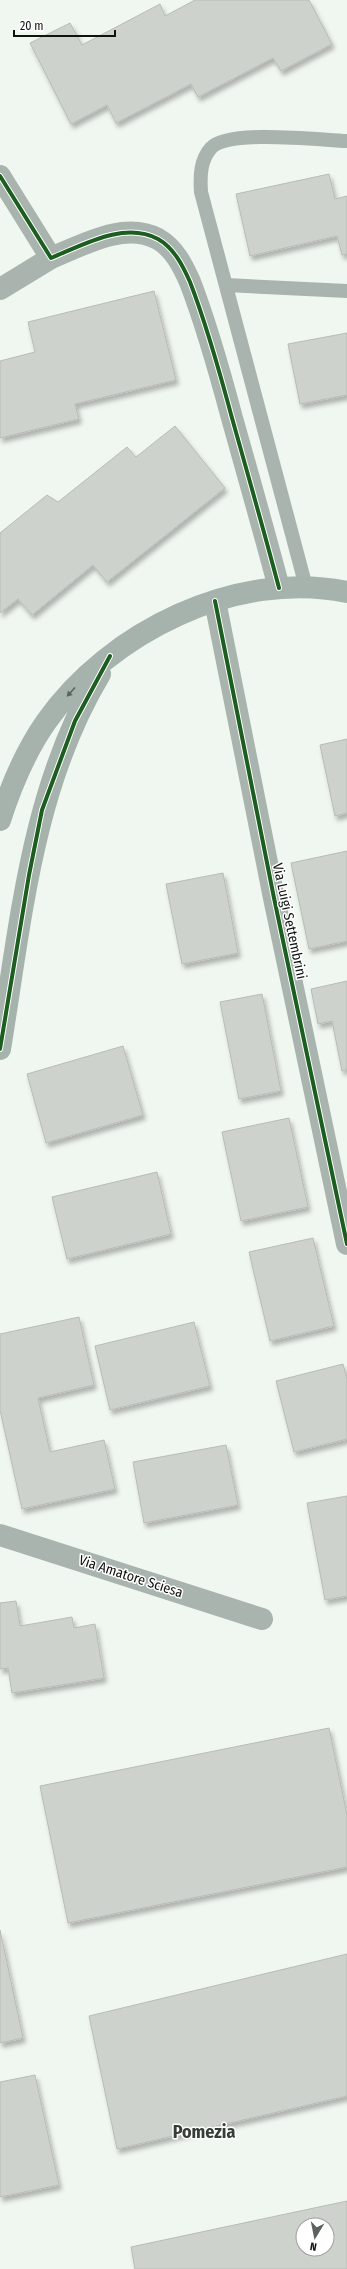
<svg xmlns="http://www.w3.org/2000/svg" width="347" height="2269" font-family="'Fira Sans Condensed',sans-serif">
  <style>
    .building { fill: #ced2cd; stroke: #b8bcb7; fill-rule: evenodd; filter: url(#shadow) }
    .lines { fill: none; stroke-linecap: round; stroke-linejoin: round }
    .lane { stroke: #a9b4af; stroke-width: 14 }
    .street { stroke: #a9b4af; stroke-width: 22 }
    .secondary { stroke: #a6b2ac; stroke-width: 22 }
    .cycleway-casing { stroke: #fff; stroke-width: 6 }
    .cycleway { stroke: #1b5e20; stroke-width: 4 }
    .oneway { fill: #5a625e }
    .labels { text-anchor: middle; stroke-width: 3; stroke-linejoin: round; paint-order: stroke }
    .street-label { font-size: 14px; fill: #0f120f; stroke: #fff }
    .district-label { font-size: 18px; font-weight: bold; fill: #363e35; stroke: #fff }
  </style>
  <defs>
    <filter id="shadow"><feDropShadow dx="2.5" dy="4.5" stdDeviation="2" flood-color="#0004"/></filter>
  </defs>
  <rect width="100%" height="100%" fill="#f0f6f0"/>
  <!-- building -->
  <path class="building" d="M 195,0 L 309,0 L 332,44 L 281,71 L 273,58 L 198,97 L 191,84 L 116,123 L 107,105 L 71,124 L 30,43 L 70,23 L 82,45 L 160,4 L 165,16 Z
    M 329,174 L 335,199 L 347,196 L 347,254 L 342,255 L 337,236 L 250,256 L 236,194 Z
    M 154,291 L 176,380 L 75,404 L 79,419 L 0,438 L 0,361 L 35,352 L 28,322 Z
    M 347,333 L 347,395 L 300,404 L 288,344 Z
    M 175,426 L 225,488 L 107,582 L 93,565 L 32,615 L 18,599 L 0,613 L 0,533 L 47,495 L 58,502 L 127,447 L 136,457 Z
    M 347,739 L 347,813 L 335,816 L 320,745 Z
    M 347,851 L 347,941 L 309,949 L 291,863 Z
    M 223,873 L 238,953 L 182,964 L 166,884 Z
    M 347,981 L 347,1069 L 342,1071 L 332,1021 L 318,1024 L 311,989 Z
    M 262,994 L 281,1091 L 239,1099 L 220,1002 Z
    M 123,1046 L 143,1115 L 46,1143 L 27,1074 Z
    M 289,1118 L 308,1207 L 241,1221 L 222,1132 Z
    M 157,1172 L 171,1234 L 67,1259 L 52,1197 Z
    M 313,1238 L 334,1326 L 270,1341 L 249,1252 Z
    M 79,1317 L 94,1385 L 38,1398 L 50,1452 L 104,1440 L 115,1489 L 22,1509 L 0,1410 L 0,1334 Z
    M 194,1322 L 210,1386 L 110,1410 L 95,1346 Z
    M 343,1364 L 347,1379 L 347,1439 L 294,1452 L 276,1381 Z
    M 226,1445 L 238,1505 L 144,1523 L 133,1462 Z
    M 347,1496 L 347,1596 L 325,1600 L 307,1503 Z
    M 16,1601 L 20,1626 L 72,1617 L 74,1628 L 95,1624 L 104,1678 L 12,1693 L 8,1668 L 0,1669 L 0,1603 Z
    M 329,1728 L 347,1815 L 347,1867 L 68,1923 L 40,1786 Z
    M 0,1930 L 23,2038 L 0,2043 Z
    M 347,1954 L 347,2096 L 117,2149 L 89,2016 Z
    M 35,2075 L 59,2185 L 0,2197 L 0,2082 Z
    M 347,2201 L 347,2269 L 135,2269 L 131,2247 ZM 303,2225 L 327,2225 L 327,2249 L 303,2249 Z"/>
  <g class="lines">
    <!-- lane -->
    <path class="lane" d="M 226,285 L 347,291
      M 306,587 L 201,192 C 200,177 200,160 211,148 C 229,129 319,140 347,141"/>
    <!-- street -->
    <path class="street" d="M 0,176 L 51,258 C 83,245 124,221 158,239 C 174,248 183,266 190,282 C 207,326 220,373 232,418 C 248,475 264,531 279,588
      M 0,289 L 51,258
      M 215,601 L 274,898 L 347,1244
      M 0,1535 L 262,1619"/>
    <!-- secondary -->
    <path class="secondary" d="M 0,820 C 11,786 25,752 46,722 C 109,632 237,569 347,592
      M 0,1049 C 21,921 32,787 100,674"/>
    <!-- cycleway casing -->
    <g class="cycleway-casing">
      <path id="cycleway" d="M 0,176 L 51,258 C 83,245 124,221 158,239 C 174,248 183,266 190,282 C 207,326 220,373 232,418 C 248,475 264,531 279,588
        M 215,601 L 274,898 L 347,1244
        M 0,1049 L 29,875 L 42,810 L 75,721 L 110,656"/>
    </g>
    <!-- cycleway -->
    <use href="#cycleway" class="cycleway"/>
  </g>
  <!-- one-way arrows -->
  <defs><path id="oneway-solid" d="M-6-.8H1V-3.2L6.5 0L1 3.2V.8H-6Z"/></defs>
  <use class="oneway" href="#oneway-solid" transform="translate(71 692) rotate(132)"/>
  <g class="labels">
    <!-- street labels -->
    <g class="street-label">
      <text transform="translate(290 921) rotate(78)" y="5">Via Luigi Settembrini</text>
      <text transform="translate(131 1576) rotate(18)" y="5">Via Amatore Sciesa</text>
    </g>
    <!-- district labels -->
    <g class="district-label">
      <text x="204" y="2138">Pomezia</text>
    </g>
  </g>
  <!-- north arrow -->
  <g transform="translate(315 2237) rotate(190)"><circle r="19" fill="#ffffff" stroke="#9fa09f"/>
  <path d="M0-3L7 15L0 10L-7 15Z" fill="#5e625e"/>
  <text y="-6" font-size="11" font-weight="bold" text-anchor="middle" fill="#0f120f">N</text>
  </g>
  <!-- scale -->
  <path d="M14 30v6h101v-6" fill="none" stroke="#0f120f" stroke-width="2"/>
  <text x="20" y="30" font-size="12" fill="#0f120f" stroke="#ffffff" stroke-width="3" paint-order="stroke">20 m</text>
</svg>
